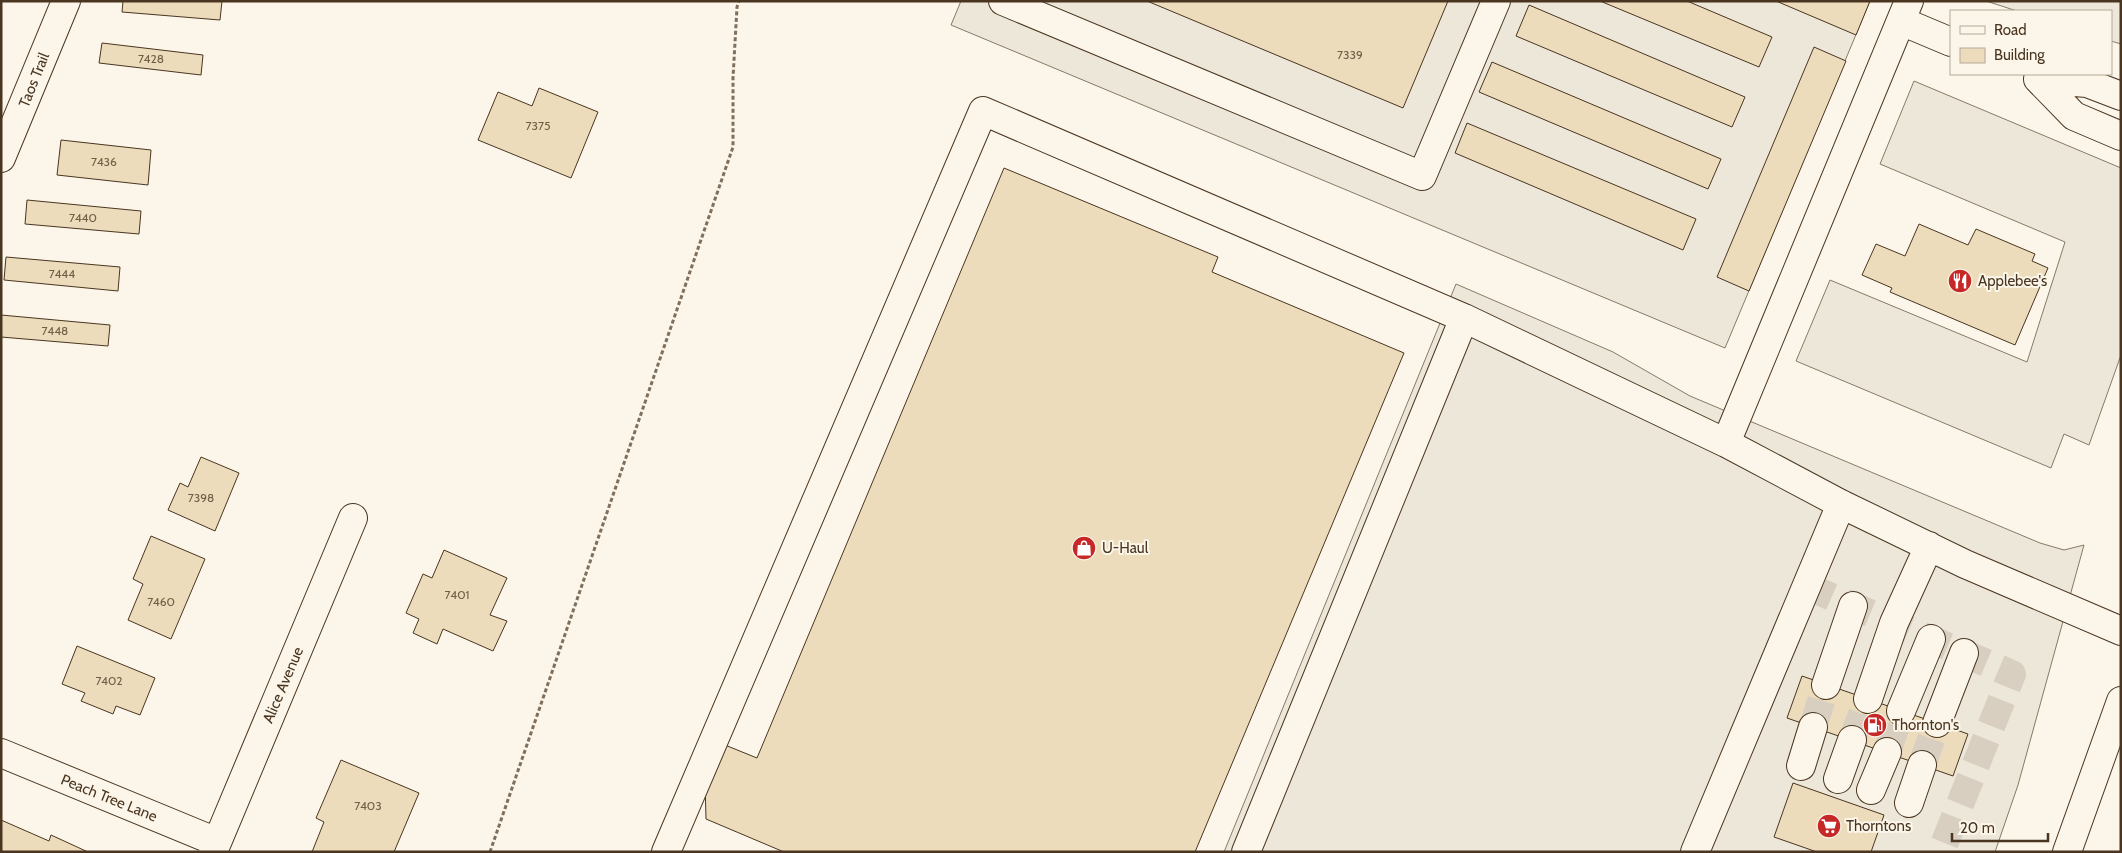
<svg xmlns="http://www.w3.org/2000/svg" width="2122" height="853" font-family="Cabin,sans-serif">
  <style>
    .parking { fill: #ede7d9; stroke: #887966 }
    .building { fill: #ecdcbc; stroke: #4a3520 }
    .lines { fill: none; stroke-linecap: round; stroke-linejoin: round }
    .minor-tunnel { stroke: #d8cfc1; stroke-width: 28; stroke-dasharray: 28 14; stroke-linecap: butt }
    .minor-casing { stroke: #4a3520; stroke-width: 30 }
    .major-casing { stroke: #4a3520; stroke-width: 30 }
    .path { stroke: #7f6f5c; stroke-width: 3; stroke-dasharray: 4 2.5; stroke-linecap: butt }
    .minor { stroke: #fbf6e9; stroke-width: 28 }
    .major { stroke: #fbf6e9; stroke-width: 28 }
    .labels { text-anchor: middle; stroke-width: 4; stroke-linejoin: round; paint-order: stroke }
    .number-label { font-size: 12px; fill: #725f47 }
    .street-label { font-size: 15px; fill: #4a3520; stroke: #fbf6e9 }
    .poi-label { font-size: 15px; fill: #4a3520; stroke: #fbf6e9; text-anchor: start }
  </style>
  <rect width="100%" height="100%" fill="#fbf6e9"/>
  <!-- parking -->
  <path class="parking" d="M 961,1 L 1870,1 L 1725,348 L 951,25 Z
    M 1986,1 L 2121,1 L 2121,44 L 2111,41 L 2111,11 L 2017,11 Z
    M 1914,81 L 2121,168 L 2121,355 L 2089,445 L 2064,434 L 2051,468 L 1796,361 L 1830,280 L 2027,362 L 2065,242 L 1880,164 Z
    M 1456,284 L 1613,352 L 1690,396 L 2040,543 L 2064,550 L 2084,545 L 2018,785 L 1995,852 L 1224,852 Z"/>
  <!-- building -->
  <path class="building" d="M 123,1 L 222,1 L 220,20 L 122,12 Z
    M 1147,1 L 1448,1 L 1403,108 Z
    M 1600,1 L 1687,1 L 1772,37 L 1759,67 Z
    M 1776,1 L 1870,1 L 1856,35 Z
    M 1529,5 L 1745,97 L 1732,127 L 1516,36 Z
    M 102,43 L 203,55 L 201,75 L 99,63 Z
    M 1814,47 L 1846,61 L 1749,291 L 1717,277 Z
    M 1492,62 L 1721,159 L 1708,189 L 1479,92 Z
    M 539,88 L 598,112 L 571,178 L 478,140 L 498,92 L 532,106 Z
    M 1467,123 L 1696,219 L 1683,250 L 1455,153 Z
    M 61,140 L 151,150 L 148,185 L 57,175 Z
    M 1004,168 L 1218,257 L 1212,272 L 1404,353 L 1195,852 L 784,852 L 706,819 L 705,780 L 720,743 L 757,758 Z
    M 27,200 L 141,211 L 139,234 L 25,224 Z
    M 1919,224 L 1968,245 L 1976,229 L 2035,254 L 2032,261 L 2048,268 L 2015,345 L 1890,292 L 1892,288 L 1862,275 L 1876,244 L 1905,256 Z
    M 6,257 L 120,267 L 118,291 L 4,280 Z
    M 1,315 L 110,325 L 108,346 L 1,337 Z
    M 201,457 L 239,473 L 215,531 L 168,510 L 180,483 L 188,487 Z
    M 151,536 L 205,559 L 171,639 L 128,620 L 143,584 L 133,579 Z
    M 444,550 L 507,578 L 490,615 L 507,621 L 493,651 L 443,629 L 437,644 L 413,633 L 419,619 L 406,613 L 423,574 L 432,578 Z
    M 77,646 L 155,678 L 140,715 L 116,706 L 113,714 L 81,701 L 85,693 L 62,684 Z
    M 1802,676 L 1968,734 L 1953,776 L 1787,718 Z
    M 341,760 L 419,793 L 394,852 L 312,852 L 324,822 L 316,818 Z
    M 1793,783 L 1884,815 L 1871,852 L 1817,852 L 1774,837 Z
    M 1,820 L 49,841 L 51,835 L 88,852 L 1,852 Z"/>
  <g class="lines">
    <!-- minor-tunnel -->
    <path class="minor-tunnel" d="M 1806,586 L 2012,674 L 1941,852
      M 1813,727 L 1826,685
      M 1852,740 L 1868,699
      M 1887,752 L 1901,711
      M 1922,765 L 1937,723"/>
    <!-- minor casing -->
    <g class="minor-casing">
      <path id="minor" d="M 1003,1 L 1422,176 L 1496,1
        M 1901,21 L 1951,42
        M 2121,96 L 2087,83 L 2038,79 L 2074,116 L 2121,136
        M 1,158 L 66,1
        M 1726,443 L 1909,1
        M 1826,685 L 1853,606
        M 1868,699 L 1894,623 L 1929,546
        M 1901,711 L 1931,639
        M 1937,723 L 1964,653
        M 1,753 L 217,842
        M 1801,766 L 1813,727
        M 1838,779 L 1852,740
        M 1871,790 L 1887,752
        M 1909,803 L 1922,765
        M 213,852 L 353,518
        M 666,852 L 983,111 L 1464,318 L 1726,443 L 1841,504 L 1965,564 L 2121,631
        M 1246,852 L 1464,318
        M 1695,852 L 1841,504"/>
    </g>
    <!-- major casing -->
    <g class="major-casing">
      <path id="major" d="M 2067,852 L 2121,701"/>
    </g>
    <!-- path -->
    <path class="path" d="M 490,852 L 733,147 L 733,78 L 737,7 L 739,1"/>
    <!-- minor -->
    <use href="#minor" class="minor"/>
    <!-- major -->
    <use href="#major" class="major"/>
  </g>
  <!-- icons -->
  <defs>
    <g id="restaurant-disc" transform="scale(1.25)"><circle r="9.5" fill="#c62828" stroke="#fbf6e9"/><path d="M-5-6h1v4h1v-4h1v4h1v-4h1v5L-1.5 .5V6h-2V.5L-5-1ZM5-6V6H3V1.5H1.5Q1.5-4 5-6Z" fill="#fff"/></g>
    <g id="shop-disc" transform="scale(1.25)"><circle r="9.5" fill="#c62828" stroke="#fbf6e9"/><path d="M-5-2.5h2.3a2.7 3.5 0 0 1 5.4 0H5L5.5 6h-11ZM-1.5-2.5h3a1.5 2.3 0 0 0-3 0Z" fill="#fff"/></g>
    <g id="fuel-disc" transform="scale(1.25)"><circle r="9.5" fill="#c62828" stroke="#fbf6e9"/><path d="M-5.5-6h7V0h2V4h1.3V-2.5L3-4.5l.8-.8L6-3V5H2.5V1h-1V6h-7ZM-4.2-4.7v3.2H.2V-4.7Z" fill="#fff"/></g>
    <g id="supermarket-disc" transform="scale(1.25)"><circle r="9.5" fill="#c62828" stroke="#fbf6e9"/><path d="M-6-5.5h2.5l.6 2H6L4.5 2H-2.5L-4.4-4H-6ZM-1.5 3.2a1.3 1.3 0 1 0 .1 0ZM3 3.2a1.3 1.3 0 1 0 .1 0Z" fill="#fff"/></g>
  </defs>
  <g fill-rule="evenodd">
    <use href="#restaurant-disc" x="1960" y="281"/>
    <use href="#shop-disc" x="1084" y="548"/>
    <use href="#fuel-disc" x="1875" y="725"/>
    <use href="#supermarket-disc" x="1829" y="826"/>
  </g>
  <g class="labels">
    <!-- number labels -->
    <g class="number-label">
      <text x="1350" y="59">7339</text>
      <text x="151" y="63">7428</text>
      <text x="538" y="130">7375</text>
      <text x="104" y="166">7436</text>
      <text x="83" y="222">7440</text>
      <text x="62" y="278">7444</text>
      <text x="55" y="335">7448</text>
      <text x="201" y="502">7398</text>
      <text x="457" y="599">7401</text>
      <text x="161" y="606">7460</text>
      <text x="109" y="685">7402</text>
      <text x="368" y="810">7403</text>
    </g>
    <!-- street labels -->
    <g class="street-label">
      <text transform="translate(34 80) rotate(-68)" y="5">Taos Trail</text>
      <text transform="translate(283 685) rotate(-67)" y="5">Alice Avenue</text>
      <text transform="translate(109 798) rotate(22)" y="5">Peach Tree Lane</text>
    </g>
    <!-- poi labels -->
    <g class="poi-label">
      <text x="1978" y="286">Applebee's</text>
      <text x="1102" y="553">U-Haul</text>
      <text x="1892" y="730">Thornton's</text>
      <text x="1846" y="831">Thorntons</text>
    </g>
  </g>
  <!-- border -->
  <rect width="2122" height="853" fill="none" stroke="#4a3520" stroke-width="5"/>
  <!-- legend -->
  <rect x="1950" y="10" width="162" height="65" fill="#fbf6e9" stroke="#b4a999"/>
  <rect x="1960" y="26" width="25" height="8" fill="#fbf6e9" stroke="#b4a999"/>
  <text x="1994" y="35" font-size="15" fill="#4a3520">Road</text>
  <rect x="1960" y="48" width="25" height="15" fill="#ecdcbc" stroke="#b4a999"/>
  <text x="1994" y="60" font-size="15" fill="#4a3520">Building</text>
  <!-- scale -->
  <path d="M1952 833v8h96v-8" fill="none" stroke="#4a3520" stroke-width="2.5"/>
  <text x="1960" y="833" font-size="15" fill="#4a3520" stroke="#fbf6e9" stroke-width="4" paint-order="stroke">20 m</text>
</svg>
